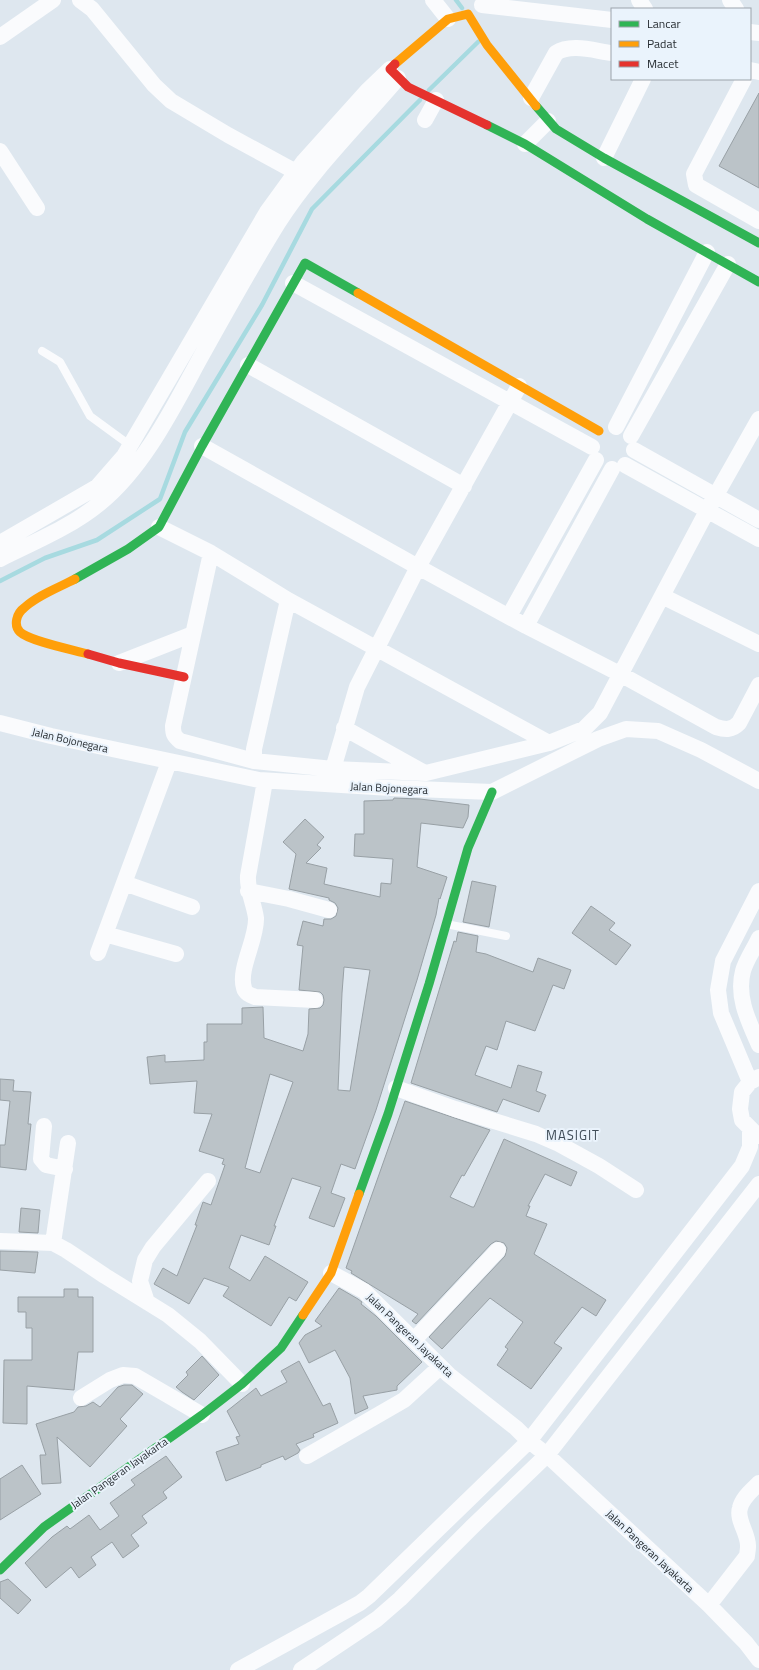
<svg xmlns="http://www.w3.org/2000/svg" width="759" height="1670" font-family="'Titillium Web',sans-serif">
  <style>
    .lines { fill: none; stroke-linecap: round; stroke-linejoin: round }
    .stream { stroke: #a7dae0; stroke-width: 4.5 }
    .building { fill: #bbc3c8; stroke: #98a0a5; fill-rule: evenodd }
    .lane { stroke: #fafbfd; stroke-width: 8 }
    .street { stroke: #fafbfd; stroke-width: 16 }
    .fast { stroke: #30b455; stroke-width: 9 }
    .slow { stroke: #ff9f0a; stroke-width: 9 }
    .jam { stroke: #e5322d; stroke-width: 9 }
    .labels { text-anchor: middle; stroke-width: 4; stroke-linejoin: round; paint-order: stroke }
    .street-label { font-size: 11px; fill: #272d32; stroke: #eaf3fc }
    .quarter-label { font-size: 13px; letter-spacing: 1px; fill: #3f4c57; stroke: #eaf3fc }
  </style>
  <rect width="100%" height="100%" fill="#dee7ef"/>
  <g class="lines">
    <!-- stream -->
    <path class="stream" d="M 456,0 L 462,8
      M 429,90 L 478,42
      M 0,581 L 45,558 L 97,540 L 160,499 L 185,432 L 262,305 L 312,209 L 420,100"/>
  </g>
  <!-- building -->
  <path class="building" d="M 759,93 L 759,188 L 719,166 Z
    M 394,798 L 420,799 L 469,805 L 468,817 L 463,828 L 421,823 L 417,867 L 447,877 L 440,899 L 439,898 L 436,915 L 417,980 L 376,1110 L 355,1169 L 341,1164 L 331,1193 L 345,1198 L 334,1227 L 309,1218 L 321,1187 L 292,1178 L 274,1226 L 276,1226 L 269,1245 L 241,1235 L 229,1268 L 250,1281 L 265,1256 L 308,1282 L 296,1301 L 289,1297 L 271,1326 L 223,1296 L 229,1287 L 204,1278 L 189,1304 L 154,1284 L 163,1268 L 177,1276 L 197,1225 L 195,1225 L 203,1202 L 211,1205 L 225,1165 L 222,1164 L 224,1159 L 199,1151 L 212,1114 L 194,1113 L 197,1081 L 150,1084 L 147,1057 L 165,1055 L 165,1062 L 204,1060 L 204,1042 L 207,1042 L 207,1024 L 242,1024 L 242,1008 L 263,1007 L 264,1038 L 303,1051 L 308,1034 L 309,1009 L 320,1008 L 323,1005 L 324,1000 L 323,995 L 320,992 L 299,990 L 303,946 L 297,945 L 303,921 L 323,926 L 324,919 L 331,919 L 336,916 L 338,908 L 335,903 L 329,900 L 329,898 L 289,889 L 296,854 L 283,842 L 305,819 L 324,837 L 317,845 L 321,848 L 306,863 L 327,868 L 324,884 L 380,897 L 381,883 L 391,884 L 393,859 L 354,856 L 355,834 L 364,834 L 364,801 L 393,800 ZM 344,967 L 370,970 L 350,1091 L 338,1090 L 342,993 ZM 270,1074 L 293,1082 L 260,1173 L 245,1168 Z
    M 472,881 L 496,886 L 489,927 L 463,922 Z
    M 591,906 L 615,923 L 609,930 L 631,945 L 616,965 L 572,933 Z
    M 458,932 L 478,936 L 476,952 L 486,954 L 533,972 L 538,958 L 571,970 L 564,989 L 553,985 L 535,1031 L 506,1021 L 497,1050 L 486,1046 L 475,1075 L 511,1088 L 518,1065 L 542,1072 L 536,1091 L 546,1095 L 539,1112 L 503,1099 L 497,1112 L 411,1083 L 454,941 L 456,942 Z
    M 0,1079 L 14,1080 L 13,1091 L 31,1092 L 28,1124 L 31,1124 L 26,1170 L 0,1167 L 0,1145 L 5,1145 L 10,1101 L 0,1100 Z
    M 405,1101 L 490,1130 L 464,1176 L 462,1175 L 450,1197 L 472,1207 L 474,1207 L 504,1139 L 577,1172 L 571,1186 L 545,1174 L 528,1206 L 530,1206 L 526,1216 L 547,1224 L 534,1254 L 606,1300 L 596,1316 L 582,1307 L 554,1343 L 562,1348 L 531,1389 L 497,1365 L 508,1349 L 505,1347 L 523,1322 L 490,1298 L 442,1349 L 429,1337 L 505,1256 L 507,1248 L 504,1243 L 496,1241 L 491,1244 L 416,1324 L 412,1321 L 418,1314 L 351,1273 L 352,1271 L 346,1268 Z
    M 21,1208 L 40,1210 L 38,1233 L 19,1232 Z
    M 0,1251 L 38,1252 L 35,1273 L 0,1270 Z
    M 339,1288 L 358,1299 L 362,1302 L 361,1304 L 376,1316 L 422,1362 L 397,1386 L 397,1390 L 363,1396 L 368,1408 L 355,1414 L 350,1378 L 335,1350 L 309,1363 L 299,1343 L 305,1335 L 322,1326 L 315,1321 Z
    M 64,1289 L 78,1289 L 78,1297 L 93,1297 L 93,1352 L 78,1352 L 74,1390 L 27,1386 L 27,1424 L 3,1423 L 4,1360 L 32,1360 L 32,1328 L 26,1328 L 26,1312 L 18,1312 L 18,1297 L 64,1297 Z
    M 202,1356 L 219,1375 L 194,1400 L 182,1392 L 176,1387 L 188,1375 L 186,1372 Z
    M 299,1361 L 323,1406 L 330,1403 L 338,1423 L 313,1434 L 314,1437 L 296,1444 L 300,1450 L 298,1453 L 285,1460 L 283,1456 L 261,1465 L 261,1467 L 226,1481 L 216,1452 L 239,1444 L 236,1437 L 240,1436 L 227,1411 L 256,1388 L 261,1396 L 287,1382 L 281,1371 Z
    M 124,1385 L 132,1385 L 143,1394 L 120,1419 L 127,1426 L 90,1467 L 57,1437 L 61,1483 L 42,1484 L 40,1455 L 46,1455 L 36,1424 L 74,1412 L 78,1407 L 86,1406 L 93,1402 L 100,1407 L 118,1387 Z
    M 166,1456 L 182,1477 L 163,1492 L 167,1498 L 142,1516 L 147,1523 L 131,1535 L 139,1546 L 123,1558 L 112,1542 L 91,1557 L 96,1565 L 79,1578 L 71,1567 L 46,1588 L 25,1563 L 52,1537 L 67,1526 L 70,1529 L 89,1515 L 100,1530 L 119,1516 L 110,1503 L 135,1485 L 131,1480 Z
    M 22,1465 L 41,1494 L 0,1520 L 0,1479 Z
    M 8,1579 L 31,1600 L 18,1614 L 0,1598 L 0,1582 Z"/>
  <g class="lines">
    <!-- lane -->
    <path class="lane" d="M 42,351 L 60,362 L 90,416 L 131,446
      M 446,924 L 506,936"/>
    <!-- street -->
    <path class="street" d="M 80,0 L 92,9 L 154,85 L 171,101 L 228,135 L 296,172
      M 433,0 L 448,19
      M 639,0 L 645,9
      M 730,0 L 736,9
      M 482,5 L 612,20
      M 750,32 L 759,33
      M 0,37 L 53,0
      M 750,70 L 759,72
      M 744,79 L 694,174 L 696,185 L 759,221
      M 531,98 L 556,53 C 571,43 595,51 612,53
      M 425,120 L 436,100
      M 525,144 L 548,121
      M 0,151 L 37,208
      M 604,158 L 643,79
      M 293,283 L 592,447
      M 248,365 L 464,486
      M 616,427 L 707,252
      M 631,436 L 728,264
      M 202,446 L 418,567 L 526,626 L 620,674 L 716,727 C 726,730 732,730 739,723 L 759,685
      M 634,450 L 759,520
      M 625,465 L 759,539
      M 159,527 L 211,553 L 288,600 L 549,743
      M 0,543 L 97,487 L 124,456 L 267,212 L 304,161 L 367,91 L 390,69
      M 211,553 L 173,726 C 173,734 174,736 180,741 L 254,761
      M 0,559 C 34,542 71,527 100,503 C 143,468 172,410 198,362 C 224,315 250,268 278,223 C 311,171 358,125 398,78
      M 662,596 L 759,644
      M 288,600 L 254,749 L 254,761 L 333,769 L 426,773 L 549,743 L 584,729 L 600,713 L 707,511 L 759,419
      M 509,616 L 596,460
      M 526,626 L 612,469
      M 119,663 L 193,634
      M 0,723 L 51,736 L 259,780 L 391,788 L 492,792 L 598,739 L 626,729 L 658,731 L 701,750 L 759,781
      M 344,728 L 423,772
      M 333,769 L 357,687 L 418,567 L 519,386
      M 265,781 L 248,876 C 247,891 254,903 256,918 C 257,939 238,969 244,988 C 245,993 250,995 255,997 L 315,1000
      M 124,883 L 192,907
      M 248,891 L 289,899 L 329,910
      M 105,934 L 176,954
      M 759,938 C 754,949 746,960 743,971 C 736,997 749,1022 759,1045
      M 98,953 L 169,762
      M 750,1082 L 721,1013 L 718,990 L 723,961 L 759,891
      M 396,1088 L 455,1109 L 536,1134 L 559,1144 L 599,1166 L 636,1190
      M 44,1126 L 41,1159 L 46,1165 L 65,1169
      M 758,1136 L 742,1120 L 740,1109 L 742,1092 L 750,1082 L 759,1077
      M 0,1241 L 53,1243 L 66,1250 L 105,1276 L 168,1315 L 200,1341 L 242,1384
      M 53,1243 L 68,1143
      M 331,1273 L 364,1291 L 449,1375 L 516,1428 L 529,1441 L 547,1455 L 709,1605 L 746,1643 L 759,1660
      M 147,1302 L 140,1281 L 145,1260 L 153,1247 L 208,1181
      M 414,1340 L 498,1250
      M 81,1398 L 110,1380 L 123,1375 L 135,1376 L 202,1415
      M 307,1456 L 404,1400 L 440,1367
      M 709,1605 L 747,1556 C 747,1554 748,1550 748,1547 C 749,1534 736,1520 740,1508 C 742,1498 752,1490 759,1483
      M 238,1670 L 360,1603 L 369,1596 L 529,1441 L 742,1166 L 750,1147 L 750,1129
      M 301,1670 L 377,1619 L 400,1599 L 472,1527 L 547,1455 L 759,1184"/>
    <!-- fast -->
    <path class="fast" d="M 536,106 L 556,129 L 604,158 L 759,243
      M 487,125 L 525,144 L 647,219 L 759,282
      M 75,579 L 128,549 L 159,527 L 202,446 L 305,263 L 358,293
      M 359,1194 L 388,1114 L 429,984 L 468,848 L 492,792
      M 0,1570 L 44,1527 L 202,1415 L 242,1384 L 281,1348 L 303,1315"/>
    <!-- slow -->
    <path class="slow" d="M 395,64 L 448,19 L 468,14 L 487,45 L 536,106
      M 358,293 L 599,431
      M 75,579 C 58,588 38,595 24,608 C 17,613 13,625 20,632 C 29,641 74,650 88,654
      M 303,1315 L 331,1273 L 359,1194"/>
    <!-- jam -->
    <path class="jam" d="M 395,64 L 390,69 L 408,87 L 487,125
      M 88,654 L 119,663 L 184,677"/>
  </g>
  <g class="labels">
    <!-- street labels -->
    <g class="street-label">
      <text transform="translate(70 740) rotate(13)" y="4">Jalan Bojonegara</text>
      <text transform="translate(389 788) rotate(3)" y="4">Jalan Bojonegara</text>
      <text transform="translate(410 1335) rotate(44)" y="4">Jalan Pangeran Jayakarta</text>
      <text transform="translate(119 1473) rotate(-35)" y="4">Jalan Pangeran Jayakarta</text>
      <text transform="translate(650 1551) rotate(43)" y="4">Jalan Pangeran Jayakarta</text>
    </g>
    <!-- quarter labels -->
    <g class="quarter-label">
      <text x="573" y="1140">MASIGIT</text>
    </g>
  </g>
  <!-- legend -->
  <rect x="611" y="8" width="140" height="72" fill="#eaf3fc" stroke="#9ca4ab"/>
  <rect x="619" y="21" width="20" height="6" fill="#30b455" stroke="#9ca4ab"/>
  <text x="647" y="28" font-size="12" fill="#272d32">Lancar</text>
  <rect x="619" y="41" width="20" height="6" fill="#ff9f0a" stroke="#9ca4ab"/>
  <text x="647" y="48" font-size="12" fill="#272d32">Padat</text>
  <rect x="619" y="61" width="20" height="6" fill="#e5322d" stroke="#9ca4ab"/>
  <text x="647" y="68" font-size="12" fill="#272d32">Macet</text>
</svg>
